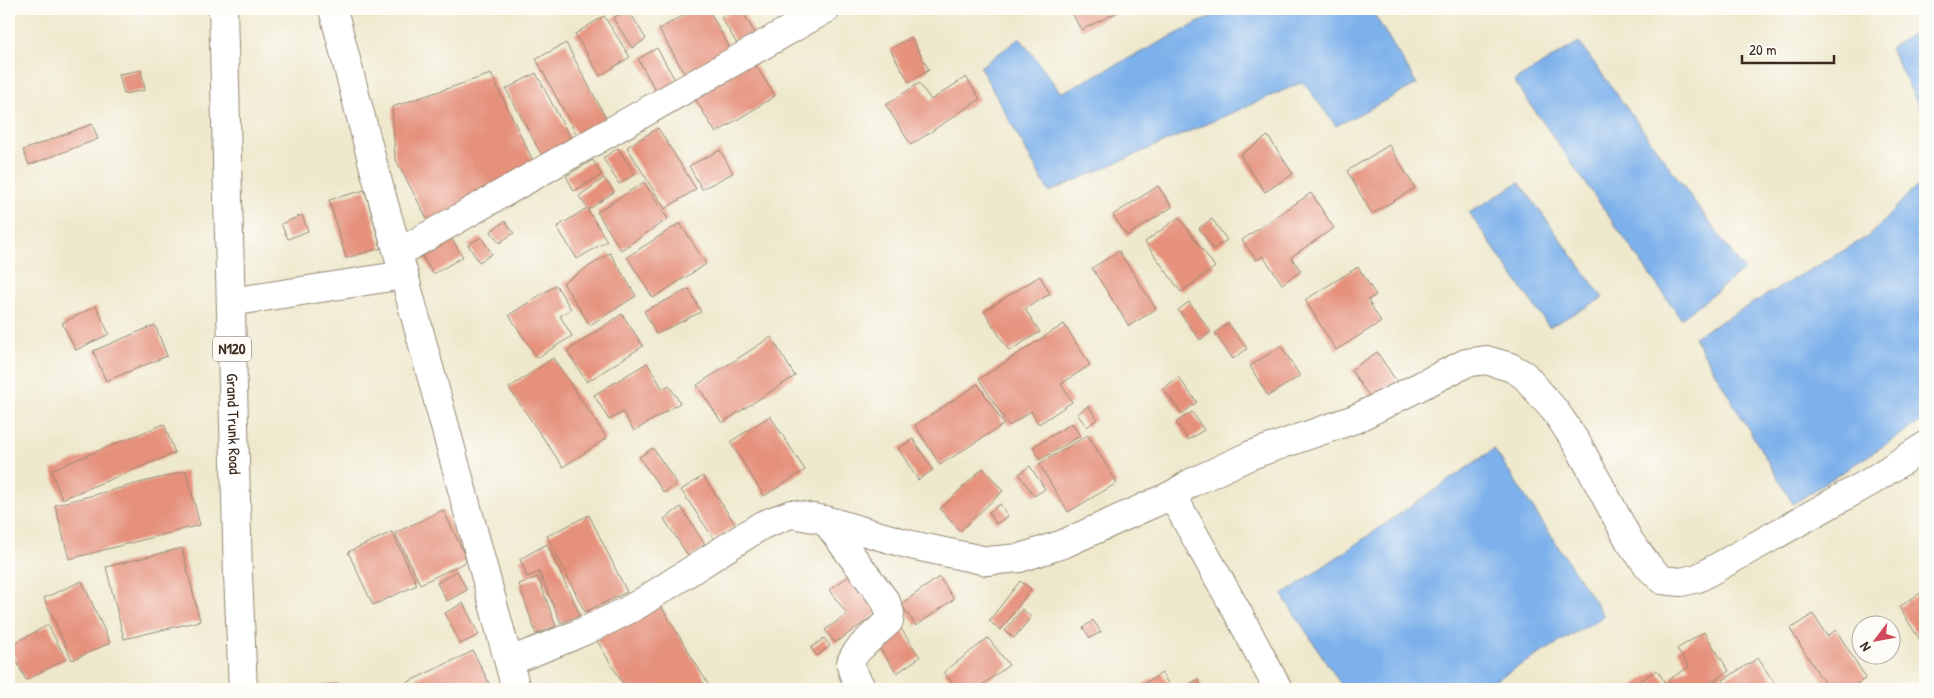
<svg xmlns="http://www.w3.org/2000/svg" width="1934" height="698" font-family="'Patrick Hand',sans-serif">
  <style>
    .water { fill: #7db1eb; stroke: #5c6e84 }
    .building { fill: #e5917b }
    .lines { fill: none; stroke-linecap: round; stroke-linejoin: round }
    .minor-casing { stroke: #948975; stroke-width: 30 }
    .highway-casing { stroke: #948975; stroke-width: 30 }
    .minor { stroke: #fff; stroke-width: 28 }
    .highway { stroke: #fff; stroke-width: 28 }
    .labels { text-anchor: middle; stroke-width: 5; stroke-linejoin: round; paint-order: stroke }
    .shield { fill: #fdfcf7; stroke: #75695f; stroke-width: 1 }
    .shield-label { font-size: 15px; font-weight: bold; fill: #3b2a1e }
    .street-label { font-size: 16px; fill: #3b2a1e; stroke: #fdfcf7 }
  </style>
  <rect width="100%" height="100%" fill="#fdfcf7"/>
  <filter id="ink" filterUnits="userSpaceOnUse"><feTurbulence type="fractalNoise" baseFrequency=".02" numOctaves="2"/><feDisplacementMap in="SourceGraphic" scale="10" xChannelSelector="R" yChannelSelector="G"/><feConvolveMatrix kernelMatrix="1 2 1 2 8 2 1 2 1" color-interpolation-filters="sRGB"/></filter>
  <filter id="wash" filterUnits="userSpaceOnUse"><feTurbulence type="fractalNoise" baseFrequency=".0096" numOctaves="4" result="noise"/><feDisplacementMap in="SourceGraphic" scale="20" xChannelSelector="R" yChannelSelector="G"/><feGaussianBlur stdDeviation="1.12" result="paint"/><feColorMatrix in="noise" values="0 0 0 0 0 0 0 0 0 0 0 0 0 0 0 0 0 1.4 0 .05"/><feComposite in="paint" operator="in"/></filter>
  <g filter="url(#wash)">
    <rect width="100%" height="100%" fill="#eee8cc"/>
    <!-- water -->
    <path class="water" d="M 1225,9 L 1371,9 L 1417,84 L 1336,126 L 1303,82 L 1049,192 L 980,67 L 1020,38 L 1061,93 Z
      M 1925,26 L 1925,118 L 1890,48 Z
      M 1579,42 L 1744,270 L 1681,319 L 1514,81 Z
      M 1519,182 L 1603,298 L 1549,327 L 1469,213 Z
      M 1925,183 L 1925,419 L 1793,504 L 1694,337 L 1872,234 L 1912,190 Z
      M 1494,449 L 1604,616 L 1480,689 L 1344,689 L 1282,595 Z"/>
    <g id="blocks">
      <!-- building -->
      <path class="building" d="M 628,9 L 646,39 L 632,48 L 613,18 Z
        M 695,9 L 708,9 L 736,59 L 691,85 L 659,29 Z
        M 736,9 L 741,9 L 760,42 L 742,52 L 721,17 Z
        M 1070,9 L 1124,9 L 1081,30 Z
        M 604,16 L 630,57 L 600,76 L 575,34 Z
        M 911,37 L 929,70 L 909,82 L 890,49 Z
        M 566,43 L 610,126 L 580,141 L 536,59 Z
        M 657,48 L 679,87 L 660,98 L 638,59 Z
        M 753,61 L 775,96 L 716,133 L 694,97 Z
        M 141,70 L 145,90 L 124,94 L 119,74 Z
        M 536,73 L 575,147 L 546,163 L 506,89 Z
        M 491,74 L 538,171 L 432,228 L 395,158 L 392,107 Z
        M 966,77 L 980,99 L 911,145 L 886,105 L 919,83 L 931,100 Z
        M 92,124 L 98,139 L 29,165 L 23,150 Z
        M 658,128 L 696,189 L 665,209 L 627,147 Z
        M 1268,136 L 1293,174 L 1265,192 L 1240,155 Z
        M 1389,145 L 1415,188 L 1372,214 L 1347,171 Z
        M 618,148 L 635,174 L 619,184 L 603,158 Z
        M 720,150 L 733,173 L 702,189 L 689,166 Z
        M 593,160 L 602,175 L 574,191 L 566,176 Z
        M 604,178 L 614,192 L 588,210 L 607,241 L 577,259 L 557,227 L 587,208 L 579,196 Z
        M 644,182 L 668,219 L 621,250 L 597,212 Z
        M 1158,186 L 1172,207 L 1127,236 L 1113,215 Z
        M 365,190 L 381,248 L 346,258 L 329,200 Z
        M 1311,193 L 1334,228 L 1291,257 L 1301,271 L 1282,284 L 1263,256 L 1256,260 L 1242,240 Z
        M 302,215 L 308,231 L 288,239 L 281,224 Z
        M 1179,217 L 1215,267 L 1181,292 L 1145,242 Z
        M 1212,219 L 1227,240 L 1213,249 L 1199,228 Z
        M 505,221 L 514,233 L 499,243 L 491,231 Z
        M 680,223 L 706,264 L 653,298 L 627,257 Z
        M 481,237 L 492,254 L 479,262 L 468,245 Z
        M 452,239 L 463,257 L 433,274 L 422,256 Z
        M 1119,251 L 1156,309 L 1129,326 L 1092,268 Z
        M 610,253 L 636,296 L 590,325 L 563,283 Z
        M 1358,267 L 1376,295 L 1368,300 L 1381,322 L 1336,350 L 1305,300 Z
        M 1040,276 L 1050,294 L 1025,309 L 1040,332 L 1009,351 L 984,311 Z
        M 556,285 L 571,309 L 560,316 L 572,336 L 537,358 L 509,315 Z
        M 689,289 L 701,312 L 656,334 L 644,311 Z
        M 1189,302 L 1211,332 L 1200,340 L 1178,310 Z
        M 96,306 L 109,334 L 76,350 L 62,323 Z
        M 622,314 L 643,346 L 587,382 L 567,351 Z
        M 1228,323 L 1247,349 L 1233,359 L 1215,333 Z
        M 1064,324 L 1090,365 L 1061,384 L 1072,402 L 1039,424 L 1031,411 L 1009,426 L 979,379 Z
        M 155,325 L 167,356 L 106,381 L 93,351 Z
        M 771,337 L 795,376 L 722,423 L 697,385 Z
        M 1281,346 L 1300,376 L 1268,396 L 1250,366 Z
        M 1377,352 L 1397,382 L 1371,399 L 1351,370 Z
        M 553,358 L 607,438 L 563,467 L 509,388 Z
        M 647,363 L 663,389 L 669,385 L 680,403 L 634,431 L 623,412 L 609,420 L 594,395 Z
        M 1178,377 L 1197,402 L 1182,414 L 1163,389 Z
        M 978,384 L 1004,424 L 940,465 L 915,425 Z
        M 1088,406 L 1097,419 L 1087,427 L 1077,414 Z
        M 1192,412 L 1204,430 L 1188,440 L 1176,422 Z
        M 770,416 L 805,470 L 764,496 L 730,442 Z
        M 1072,423 L 1080,436 L 1040,460 L 1033,447 Z
        M 164,424 L 175,453 L 62,499 L 51,470 Z
        M 1088,435 L 1117,483 L 1068,512 L 1039,464 Z
        M 913,439 L 933,470 L 918,480 L 898,448 Z
        M 653,448 L 677,484 L 664,493 L 639,457 Z
        M 1030,466 L 1045,489 L 1034,496 L 1019,474 Z
        M 983,468 L 1003,491 L 960,531 L 940,509 Z
        M 186,471 L 200,525 L 69,559 L 55,505 Z
        M 703,476 L 736,525 L 714,539 L 681,490 Z
        M 1000,504 L 1008,516 L 996,524 L 989,512 Z
        M 681,507 L 706,546 L 689,557 L 664,519 Z
        M 443,510 L 468,561 L 420,584 L 395,533 Z
        M 589,515 L 627,592 L 585,612 L 547,536 Z
        M 392,532 L 417,585 L 373,605 L 348,552 Z
        M 547,544 L 580,615 L 561,623 L 539,572 L 527,577 L 520,559 Z
        M 182,548 L 200,621 L 124,639 L 106,567 Z
        M 457,571 L 467,590 L 447,601 L 437,583 Z
        M 856,571 L 883,609 L 835,643 L 825,630 L 847,614 L 829,590 Z
        M 538,577 L 556,626 L 536,634 L 519,584 Z
        M 939,577 L 954,599 L 916,626 L 901,604 Z
        M 82,581 L 110,643 L 72,660 L 44,598 Z
        M 1020,581 L 1031,589 L 1001,630 L 989,621 Z
        M 1925,590 L 1925,648 L 1899,607 Z
        M 658,601 L 711,689 L 626,689 L 596,639 Z
        M 463,603 L 479,635 L 460,644 L 445,613 Z
        M 1022,609 L 1031,617 L 1014,638 L 1005,631 Z
        M 1813,614 L 1827,636 L 1836,630 L 1866,678 L 1849,689 L 1828,689 L 1790,629 Z
        M 1093,620 L 1101,632 L 1090,638 L 1083,628 Z
        M 48,625 L 66,659 L 26,680 L 9,646 Z
        M 899,626 L 920,657 L 897,673 L 875,642 Z
        M 1704,632 L 1729,671 L 1701,689 L 1673,689 L 1668,680 L 1689,667 L 1677,649 Z
        M 824,638 L 830,646 L 817,656 L 811,648 Z
        M 988,638 L 1009,665 L 977,689 L 957,689 L 944,672 Z
        M 473,651 L 492,689 L 406,689 L 404,684 Z
        M 1758,658 L 1778,689 L 1729,689 L 1723,680 Z
        M 1657,670 L 1669,689 L 1627,689 Z
        M 1162,673 L 1171,689 L 1135,689 Z
        M 1198,679 L 1204,689 L 1181,689 Z
        M 338,684 L 338,689 L 325,689 L 324,685 Z"/>
    </g>
  </g>
  <g filter="url(#ink)">
    <use href="#blocks" fill-opacity="0" stroke="#948975" stroke-width="1"/>
    <g class="lines">
      <!-- minor casing -->
      <g class="minor-casing">
        <path id="minor" d="M 333,9 L 375,172 L 404,275 L 516,689
          M 398,253 L 826,9
          M 231,302 L 404,275
          M 1172,495 L 1191,483 L 1251,455 L 1355,419 L 1466,363 L 1486,360 L 1510,367 L 1524,375 L 1556,412 L 1578,445 L 1630,542 L 1649,567 L 1662,580 L 1681,582 L 1698,578 L 1870,482 L 1925,446
          M 825,520 L 886,602 L 890,613 L 889,621 C 880,630 852,652 851,663 C 851,672 858,682 862,689
          M 510,661 C 554,644 598,627 639,604 L 762,525 L 791,514 L 825,520 L 911,545 L 987,561 L 1020,558 L 1063,544 L 1172,495 L 1239,615 L 1278,689"/>
      </g>
      <!-- highway casing -->
      <g class="highway-casing">
        <g id="highway">
          <path id="s1" d="M 223,9 L 238,575 L 243,689"/>
        </g>
      </g>
      <!-- minor -->
      <use href="#minor" class="minor"/>
      <!-- highway -->
      <use href="#highway" class="highway"/>
    </g>
  </g>
  <g class="labels">
    <!-- shield labels -->
    <rect class="shield" x="213" y="336.5" width="38" height="25" rx="4"/>
    <g class="shield-label">
      <text x="232" y="354">N120</text>
    </g>
    <!-- street labels -->
    <g class="street-label">
      <text dy="6" stroke="none"><textPath href="#s1" startOffset="415">Grand Trunk Road</textPath></text>
    </g>
  </g>
  <!-- margin -->
  <rect width="1934" height="698" fill="none" stroke="#fdfcf7" stroke-width="30"/>
  <!-- north arrow -->
  <g transform="translate(1876 640) rotate(238)"><circle r="24" fill="#fdfcf7" stroke="#afa8a0"/>
  <path d="M0-4L9 19L0 12L-9 19Z" fill="#d1495b"/>
  <text y="-8" font-size="14" font-weight="bold" text-anchor="middle" fill="#3b2a1e">N</text>
  </g>
  <!-- scale -->
  <path d="M1742 55v8h92v-8" fill="none" stroke="#3b2a1e" stroke-width="2.5"/>
  <text x="1749" y="55" font-size="15" fill="#3b2a1e" stroke="#fdfcf7" stroke-width="4" paint-order="stroke">20 m</text>
</svg>
